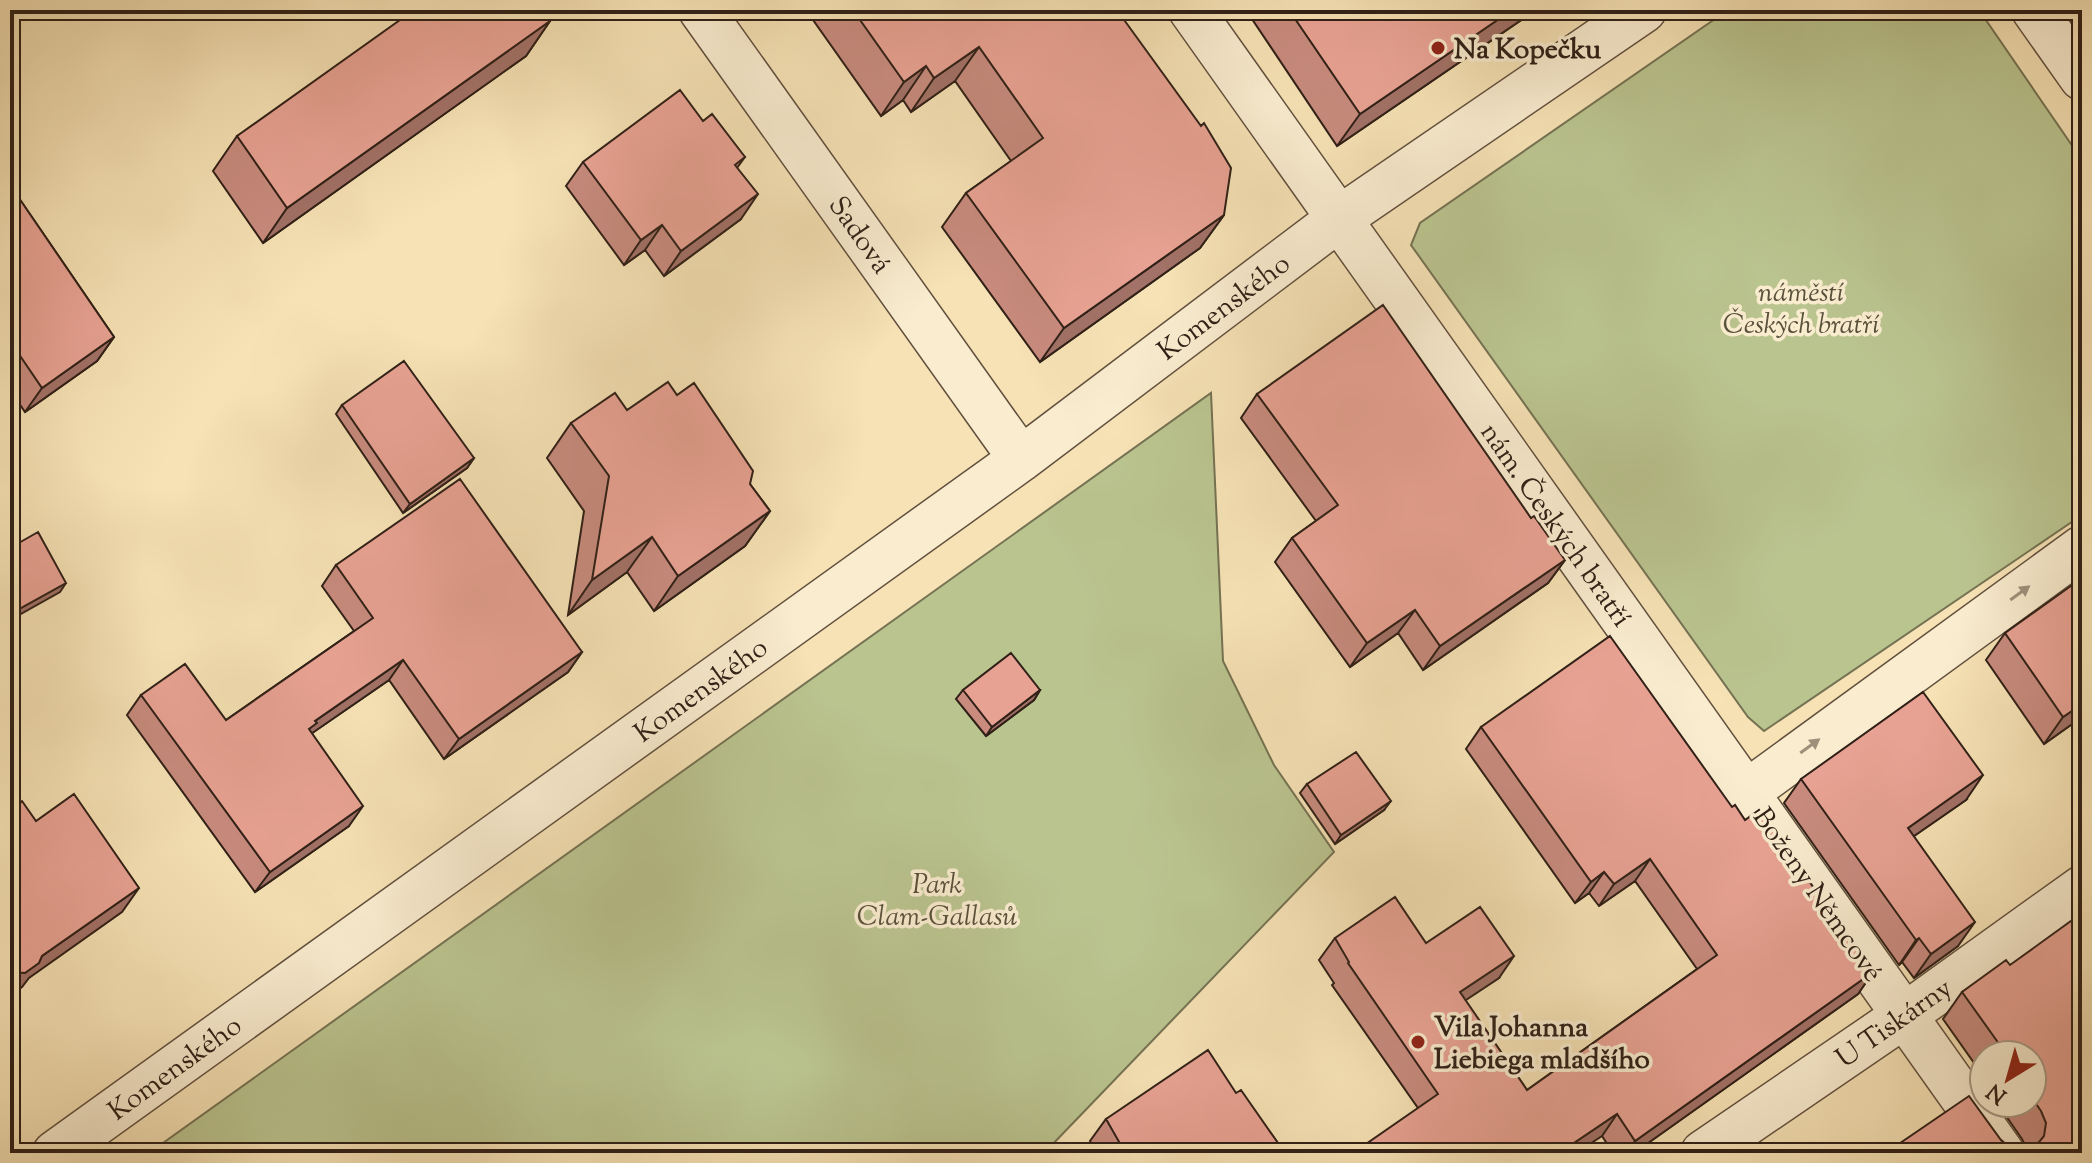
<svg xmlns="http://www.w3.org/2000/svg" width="2092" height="1163" font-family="'Sorts Mill Goudy',serif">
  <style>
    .green { fill: #bac48f; stroke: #757253; stroke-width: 2 }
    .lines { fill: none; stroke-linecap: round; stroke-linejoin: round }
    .street-casing { stroke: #62503e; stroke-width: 47 }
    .street { stroke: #f9eccf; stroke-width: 44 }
    .wall { fill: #c88b7e; stroke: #302017; stroke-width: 2 }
    .shaded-wall { fill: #a27167; stroke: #302017; stroke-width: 2 }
    .building { fill: #e8a293; stroke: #302017; stroke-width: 2 }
    .oneway { fill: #9f907c }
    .poi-dot { fill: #8f2418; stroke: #f9eccf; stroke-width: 3 }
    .labels { text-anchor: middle; stroke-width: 7; stroke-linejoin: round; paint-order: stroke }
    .poi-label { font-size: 28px; font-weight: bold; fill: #302017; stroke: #f9eccf; text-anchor: start }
    .street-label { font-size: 28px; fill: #302017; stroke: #f9eccf }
    .park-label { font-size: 28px; font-style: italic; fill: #59513b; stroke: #f9eccf }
  </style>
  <rect width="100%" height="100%" fill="#f6e2b5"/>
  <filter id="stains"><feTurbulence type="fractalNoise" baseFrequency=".0025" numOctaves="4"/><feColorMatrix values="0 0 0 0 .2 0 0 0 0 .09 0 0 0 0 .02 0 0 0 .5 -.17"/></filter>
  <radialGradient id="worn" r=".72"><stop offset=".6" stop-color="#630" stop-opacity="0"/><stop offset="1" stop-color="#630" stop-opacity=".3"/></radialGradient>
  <!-- green -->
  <path class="green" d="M 1728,10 L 1979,10 L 2082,160 L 2082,515 L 1764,731 L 1748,717 L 1411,245 L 1420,223 Z
    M 1211,393 L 1223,661 L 1274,765 L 1334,852 L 1049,1148 L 1052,1153 L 149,1153 Z"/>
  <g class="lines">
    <!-- street casing -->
    <g class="street-casing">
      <path id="street" d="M 701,10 L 1021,459
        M 1191,10 L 2002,1153
        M 2034,10 L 2082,78
        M 1747,792 L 2082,548
        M 55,1153 L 1021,459 L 1340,218 L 1644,10
        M 1703,1153 L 1905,1015 L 2082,888"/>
    </g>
    <!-- street -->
    <use href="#street" class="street"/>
  </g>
  <!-- wall -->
  <path class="wall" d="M 806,10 L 1124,10 L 1127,13 L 1123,19 L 1224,215 L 1200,248 L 1040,362 L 942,227 L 966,193 L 1011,161 L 955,81 L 911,112 L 903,100 L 881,116 Z
    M 1253,10 L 1536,10 L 1337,146 L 1252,19 L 1256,14 Z
    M 550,21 L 526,56 L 263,243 L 213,171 L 237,136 Z
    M 703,121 L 745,157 L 737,168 L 741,219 L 664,276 L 645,250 L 624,265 L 566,186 L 583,162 Z
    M 10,185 L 114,337 L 97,361 L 25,412 L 10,390 Z
    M 1257,394 L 1531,518 L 1565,560 L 1548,583 L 1423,670 L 1398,633 L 1350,667 L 1275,562 L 1292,538 L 1316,521 L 1241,418 Z
    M 677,395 L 750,484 L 770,511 L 745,546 L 654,611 L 627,572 L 568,615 L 584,511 L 547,458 L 571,423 L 627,410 Z
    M 342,405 L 474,458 L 467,468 L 403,513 L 336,414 Z
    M 336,565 L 582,652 L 568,672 L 444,759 L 389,680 L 312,733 L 349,826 L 255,892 L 127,715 L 141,695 L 226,720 L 354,631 L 322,586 Z
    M 2005,633 L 2082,717 L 2044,744 L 1986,660 Z
    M 963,690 L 1040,690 L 1034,700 L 986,736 L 956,699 Z
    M 1481,727 L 1732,807 L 1745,820 L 1873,972 L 1858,994 L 1634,1153 L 1613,1153 L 1602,1136 L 1418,1108 L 1332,985 L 1334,983 L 1319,960 L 1335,938 L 1426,943 L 1499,978 L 1465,1000 L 1527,1090 L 1697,969 L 1635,881 L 1599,906 L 1589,893 L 1575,903 L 1466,749 Z
    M 1801,779 L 1966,800 L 1914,836 L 1958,946 L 1914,978 L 1902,962 L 1899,965 L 1784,803 Z
    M 1307,784 L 1384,810 L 1335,844 L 1300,793 Z
    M 2010,965 L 2082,1153 L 1889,1153 L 1890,1150 L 2001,1140 L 2010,1148 L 2022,1151 L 2027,1149 L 2022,1139 L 1997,1103 L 2032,1103 L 2032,1055 L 1984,1055 L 1984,1077 L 1943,1019 L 1962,992 Z
    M 1236,1093 L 1285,1153 L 1098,1153 L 1090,1141 L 1106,1119 Z"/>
  <!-- shaded-wall -->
  <path class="shaded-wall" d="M 1512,10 L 1536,10 L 1337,146 L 1360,114 Z
    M 550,21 L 526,56 L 263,243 L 287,208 Z
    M 979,47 L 955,81 L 911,112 L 934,78 Z
    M 926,66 L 903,100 L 881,116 L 904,82 Z
    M 758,194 L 741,219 L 664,276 L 681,251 Z
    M 1224,215 L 1200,248 L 1040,362 L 1064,328 Z
    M 662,225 L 645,250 L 624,265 L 641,240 Z
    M 114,337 L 97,361 L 25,412 L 42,388 Z
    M 474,458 L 467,468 L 403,513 L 410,504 Z
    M 770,511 L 745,546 L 654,611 L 678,576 Z
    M 652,537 L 627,572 L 568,615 L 592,580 Z
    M 1565,560 L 1548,583 L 1423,670 L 1440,646 Z
    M 66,583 L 60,592 L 10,620 L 10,614 Z
    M 1415,610 L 1398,633 L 1350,667 L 1367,643 Z
    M 582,652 L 568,672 L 444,759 L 459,739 Z
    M 403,660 L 389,680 L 308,736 L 295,749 L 315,721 Z
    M 1040,690 L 1034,700 L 986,736 L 992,727 Z
    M 2082,704 L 2082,717 L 2044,744 L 2063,717 Z
    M 1983,775 L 1966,800 L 1891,852 L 1908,828 Z
    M 1391,801 L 1384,810 L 1335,844 L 1341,835 Z
    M 363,806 L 349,826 L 255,892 L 270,872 Z
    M 1650,859 L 1635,881 L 1599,906 L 1614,884 Z
    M 1604,872 L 1589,893 L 1575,903 L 1591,882 Z
    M 139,888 L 122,912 L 29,978 L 22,987 L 10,996 L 10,972 L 42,956 Z
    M 1975,922 L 1958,946 L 1914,978 L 1931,954 Z
    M 1919,938 L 1902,962 L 1899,965 L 1916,940 Z
    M 1514,956 L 1499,978 L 1445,1014 L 1460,992 Z
    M 1873,972 L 1858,994 L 1634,1153 L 1627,1153 L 1635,1141 Z
    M 1617,1114 L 1602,1136 L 1576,1153 L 1559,1153 Z"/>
  <!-- building -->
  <path class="building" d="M 414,10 L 543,10 L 550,21 L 287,208 L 237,136 Z
    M 853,10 L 1124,10 L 1127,13 L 1122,17 L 1201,126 L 1204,123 L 1231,168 L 1224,215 L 1064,328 L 966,193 L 1043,138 L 979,47 L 934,78 L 926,66 L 904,82 Z
    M 1289,10 L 1512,10 L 1360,114 Z
    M 680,90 L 703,121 L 712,114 L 745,157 L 735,165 L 758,194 L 681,251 L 662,225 L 641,240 L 583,162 Z
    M 10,185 L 114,337 L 42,388 L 10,341 Z
    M 1383,305 L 1531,518 L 1534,516 L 1565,560 L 1440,646 L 1415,610 L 1367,643 L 1292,538 L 1338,505 L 1257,394 Z
    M 404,361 L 474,458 L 410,504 L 342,405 Z
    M 668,382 L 677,395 L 694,383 L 753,471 L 750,484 L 770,511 L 678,576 L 652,537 L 592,580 L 609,476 L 571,423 L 615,393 L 627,410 Z
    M 460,479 L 582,652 L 459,739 L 403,660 L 315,721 L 317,723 L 309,729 L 363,806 L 270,872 L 141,695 L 185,664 L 226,720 L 373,618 L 336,565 Z
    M 38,532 L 66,583 L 10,614 L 10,548 Z
    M 2082,578 L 2082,704 L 2063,717 L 2005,633 Z
    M 1610,636 L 1732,807 L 1735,805 L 1745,820 L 1759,810 L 1873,972 L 1635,1141 L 1617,1114 L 1559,1153 L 1353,1153 L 1438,1094 L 1348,963 L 1349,962 L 1335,938 L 1395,897 L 1426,943 L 1480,907 L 1514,956 L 1460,992 L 1527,1090 L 1717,955 L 1650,859 L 1614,884 L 1604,872 L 1591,882 L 1481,727 Z
    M 1011,653 L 1040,690 L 992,727 L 963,690 Z
    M 1923,692 L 1983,775 L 1908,828 L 1975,922 L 1931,954 L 1919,938 L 1916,940 L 1801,779 Z
    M 1356,752 L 1391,801 L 1341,835 L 1307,784 Z
    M 74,794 L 139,888 L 42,956 L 39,963 L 25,973 L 10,972 L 10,809 L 22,801 L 36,821 Z
    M 2082,913 L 2082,1153 L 1892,1153 L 1890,1150 L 1969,1096 L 2001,1140 L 2010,1148 L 2022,1151 L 2035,1147 L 2044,1136 L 2046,1123 L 2041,1111 L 2032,1098 L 2032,1055 L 2007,1055 L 1962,992 L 2006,960 L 2010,965 Z
    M 1208,1050 L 1236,1093 L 1241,1090 L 1285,1153 L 1118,1153 L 1117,1152 L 1122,1147 L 1106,1119 Z"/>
  <!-- one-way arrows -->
  <defs><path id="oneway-solid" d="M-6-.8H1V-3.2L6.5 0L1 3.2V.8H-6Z" transform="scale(2)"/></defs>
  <g class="oneway">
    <use href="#oneway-solid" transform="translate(2020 593) rotate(-36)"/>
    <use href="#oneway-solid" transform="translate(1810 746) rotate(-36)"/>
  </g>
  <!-- markers -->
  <g class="poi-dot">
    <circle cx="1438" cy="48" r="8"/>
    <circle cx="1418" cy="1042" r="8"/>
  </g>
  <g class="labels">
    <!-- poi labels -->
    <g class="poi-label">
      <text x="1454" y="58">Na Kopečku</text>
      <text x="1434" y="1036">Vila Johanna<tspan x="1434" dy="32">Liebiega mladšího</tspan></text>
    </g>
    <!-- street labels -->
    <g class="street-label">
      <text transform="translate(861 234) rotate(55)" y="10">Sadová</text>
      <text transform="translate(1223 306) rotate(-37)" y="10">Komenského</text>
      <text transform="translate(1557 524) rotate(55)" y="10">nám. Českých bratří</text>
      <text transform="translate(700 689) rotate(-36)" y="10">Komenského</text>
      <text transform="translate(1819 894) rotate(55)" y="10">Boženy Němcové</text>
      <text transform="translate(1893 1022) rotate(-35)" y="10">U Tiskárny</text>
      <text transform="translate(174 1067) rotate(-36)" y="10">Komenského</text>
    </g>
    <!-- park labels -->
    <g class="park-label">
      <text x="1801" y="301">náměstí<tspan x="1801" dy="32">Českých bratří</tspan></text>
      <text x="937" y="893">Park<tspan x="937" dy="32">Clam-Gallasů</tspan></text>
    </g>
  </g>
  <!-- margin -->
  <rect width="2092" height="1163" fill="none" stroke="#f6e2b5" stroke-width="40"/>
  <rect x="12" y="12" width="2068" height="1139" fill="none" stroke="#302017" stroke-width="4"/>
  <rect x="20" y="20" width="2052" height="1123" fill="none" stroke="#302017" stroke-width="2"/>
  <!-- north arrow -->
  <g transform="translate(2008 1079) rotate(217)"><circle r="38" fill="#f9eccf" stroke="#a99a85" stroke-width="2"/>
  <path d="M0-6L14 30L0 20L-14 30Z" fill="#8f2418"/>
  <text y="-12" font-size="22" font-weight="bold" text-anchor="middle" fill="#302017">N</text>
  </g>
  <rect width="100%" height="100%" filter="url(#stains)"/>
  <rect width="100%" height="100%" fill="url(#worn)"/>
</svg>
